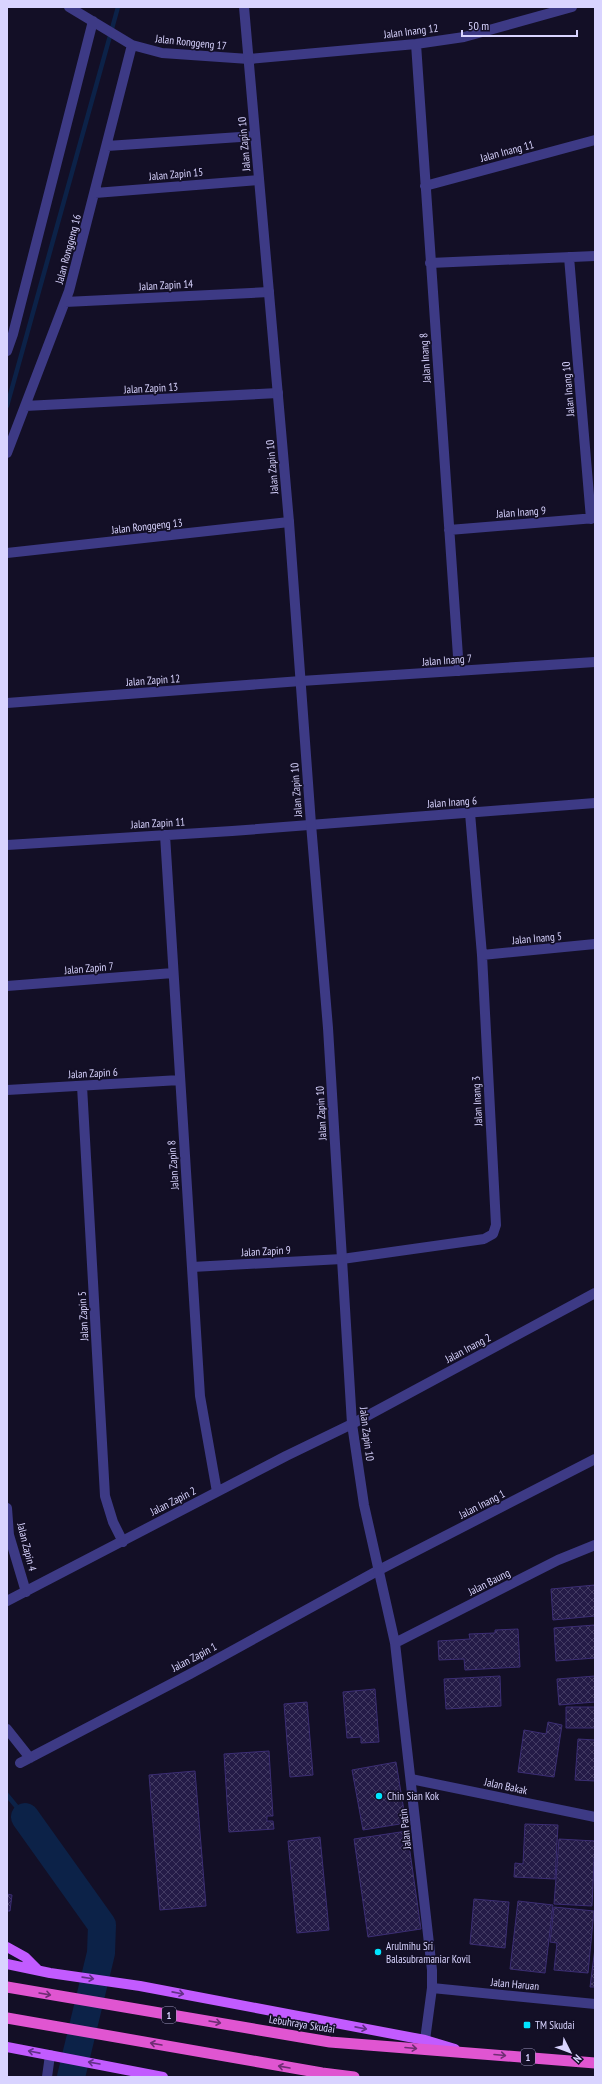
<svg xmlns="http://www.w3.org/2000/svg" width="602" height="2084" font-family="'PT Sans Narrow',sans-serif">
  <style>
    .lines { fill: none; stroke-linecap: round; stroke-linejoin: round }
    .stream { stroke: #0c2248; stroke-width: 4.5 }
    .river { stroke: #0c2248; stroke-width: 28 }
    .building { fill: url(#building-cross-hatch); stroke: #3b2d73 }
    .minor { stroke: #3d3a85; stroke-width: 10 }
    .tertiary { stroke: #3d3a85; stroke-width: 10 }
    .primary { stroke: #c25bff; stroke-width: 10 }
    .trunk { stroke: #e055d1; stroke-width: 11 }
    .oneway { stroke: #623188 }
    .oneway2 { stroke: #6f2e73 }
    .poi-dot { fill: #00e5ff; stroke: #130f26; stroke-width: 1.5 }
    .labels { text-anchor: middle; stroke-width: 3.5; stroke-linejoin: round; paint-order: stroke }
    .shield { fill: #130f26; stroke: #9e99be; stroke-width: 1 }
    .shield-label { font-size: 10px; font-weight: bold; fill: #d9d4ff }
    .street-label { font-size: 11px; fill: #d9d4ff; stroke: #130f26 }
    .poi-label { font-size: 11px; fill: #d9d4ff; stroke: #130f26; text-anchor: start }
  </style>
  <defs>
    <pattern id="building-cross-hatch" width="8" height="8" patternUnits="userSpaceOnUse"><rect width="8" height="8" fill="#241b47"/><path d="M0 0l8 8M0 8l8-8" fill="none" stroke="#433b63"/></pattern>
  </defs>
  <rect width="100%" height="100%" fill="#130f26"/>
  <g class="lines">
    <!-- stream -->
    <path class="stream" d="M 7,406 L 118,7
      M 7,1795 L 25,1817"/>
    <!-- river -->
    <path class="river" d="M 25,1817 L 102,1925 L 101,1953 L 71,2077"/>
  </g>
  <!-- building -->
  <path class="building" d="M 595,1585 L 595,1616 L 553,1620 L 551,1589 Z
    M 595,1625 L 595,1658 L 556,1661 L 554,1628 Z
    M 518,1629 L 520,1667 L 465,1670 L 464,1659 L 439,1660 L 438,1641 L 470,1639 L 469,1634 L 495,1633 L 495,1630 Z
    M 500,1676 L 501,1706 L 446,1709 L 444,1679 Z
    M 595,1676 L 595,1702 L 559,1705 L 557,1679 Z
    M 375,1689 L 379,1742 L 361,1743 L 361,1737 L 347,1738 L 343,1692 Z
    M 307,1702 L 313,1775 L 290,1777 L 284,1704 Z
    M 566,1707 L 595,1707 L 595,1728 L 566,1728 Z
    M 548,1722 L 562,1725 L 554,1777 L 518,1772 L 524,1730 L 546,1734 Z
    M 578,1739 L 595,1740 L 595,1781 L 575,1780 Z
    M 269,1751 L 273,1816 L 267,1816 L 267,1821 L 273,1821 L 274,1829 L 229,1832 L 224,1754 Z
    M 396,1762 L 406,1823 L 363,1830 L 352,1770 Z
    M 195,1771 L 206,1906 L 160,1910 L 149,1775 Z
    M 525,1824 L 558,1825 L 555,1879 L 514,1877 L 515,1863 L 523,1864 Z
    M 407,1831 L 421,1929 L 368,1937 L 354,1839 Z
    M 320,1837 L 329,1930 L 297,1933 L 288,1841 Z
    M 559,1839 L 595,1841 L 592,1906 L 554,1904 Z
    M 7,1894 L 12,1895 L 10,1911 L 7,1911 Z
    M 474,1899 L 509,1902 L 505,1948 L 470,1944 Z
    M 518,1901 L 553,1905 L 545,1973 L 510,1969 Z
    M 554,1907 L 594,1911 L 588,1973 L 554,1970 L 557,1943 L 550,1942 Z
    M 595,1948 L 595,1987 L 590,1987 Z"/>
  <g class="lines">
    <!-- minor -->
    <path class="minor" d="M 69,7 L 132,45 L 162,53 L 249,59 L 416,44 L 464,37 L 572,7
      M 416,44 L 459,671
      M 107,146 L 255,136
      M 425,186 L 595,140
      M 95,193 L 259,180
      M 569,257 L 591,519
      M 430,263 L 595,256
      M 65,302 L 269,292
      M 7,351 L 13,334 L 93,21
      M 25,406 L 278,393
      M 7,453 L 69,291 L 132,45
      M 449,530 L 595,518
      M 7,553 L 289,522
      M 7,703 L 301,681 L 595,662
      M 165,835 L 200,1396 L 217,1492
      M 7,845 L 232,831 L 595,803
      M 482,955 L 595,944
      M 7,986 L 173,973
      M 82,1086 L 105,1496 L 113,1522 L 123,1542
      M 7,1090 L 180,1080
      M 192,1267 L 342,1259 L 484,1239 L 493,1234 L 496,1225 L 482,955 L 470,813
      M 7,1508 L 9,1535 L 26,1592
      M 7,1601 L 286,1456 L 352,1424 L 595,1293
      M 7,1729 L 30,1758
      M 20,1763 L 190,1674 L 379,1570 L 595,1459
      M 411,1779 L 595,1817
      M 432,1988 L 595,2004
      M 47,2077 L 50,2055"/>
    <!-- tertiary -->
    <path class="tertiary" d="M 244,7 L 289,522 L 311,824 L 328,1028 L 352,1424 L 364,1505 L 395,1643 L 432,1970 L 432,1988 L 425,2040
      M 395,1643 L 558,1560 L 595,1545"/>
    <!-- primary -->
    <path class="primary" d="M 7,1947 L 25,1957 L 38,1970
      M 7,1964 L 50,1973 L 140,1986 L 425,2040 L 455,2049
      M 7,2047 L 163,2077"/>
    <!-- trunk -->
    <path class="trunk" d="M 7,1987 L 330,2042 L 595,2063
      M 7,2018 L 322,2073 L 354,2077"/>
  </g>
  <!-- one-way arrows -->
  <defs><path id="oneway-shaft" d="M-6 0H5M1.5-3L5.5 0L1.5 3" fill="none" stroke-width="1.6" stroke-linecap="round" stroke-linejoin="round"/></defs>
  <g class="oneway">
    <use href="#oneway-shaft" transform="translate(88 1978) rotate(8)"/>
    <use href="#oneway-shaft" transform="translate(178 1993) rotate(11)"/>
    <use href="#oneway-shaft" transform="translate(361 2028) rotate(11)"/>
    <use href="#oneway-shaft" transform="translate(34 2052) rotate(-169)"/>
    <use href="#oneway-shaft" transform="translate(94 2063) rotate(-170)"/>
  </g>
  <g class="oneway2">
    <use href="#oneway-shaft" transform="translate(45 1994) rotate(10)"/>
    <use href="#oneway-shaft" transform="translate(215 2022) rotate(10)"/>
    <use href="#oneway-shaft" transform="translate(156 2044) rotate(-170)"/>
    <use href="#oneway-shaft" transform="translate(411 2048) rotate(5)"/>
    <use href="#oneway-shaft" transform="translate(500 2055) rotate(5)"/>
    <use href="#oneway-shaft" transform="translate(284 2067) rotate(-170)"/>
  </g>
  <!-- markers -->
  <g class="poi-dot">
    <circle cx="379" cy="1796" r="4"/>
    <circle cx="378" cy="1952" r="4"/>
    <rect x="523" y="2021" width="8" height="8" rx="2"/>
  </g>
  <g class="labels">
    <!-- shield labels -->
    <g class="shield">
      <rect x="162" y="2007" width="14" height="16" rx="3"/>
      <rect x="521" y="2049" width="14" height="16" rx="3"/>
    </g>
    <g class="shield-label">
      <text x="169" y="2019">1</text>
      <text x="528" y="2061">1</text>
    </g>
    <!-- street labels -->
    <g class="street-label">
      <text transform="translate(411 31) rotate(-7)" y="4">Jalan Inang 12</text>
      <text transform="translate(191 42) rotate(6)" y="4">Jalan Ronggeng 17</text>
      <text transform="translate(244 144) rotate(-95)" y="4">Jalan Zapin 10</text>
      <text transform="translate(507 151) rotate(-15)" y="4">Jalan Inang 11</text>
      <text transform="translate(176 174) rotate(-5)" y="4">Jalan Zapin 15</text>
      <text transform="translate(68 249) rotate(-75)" y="4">Jalan Ronggeng 16</text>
      <text transform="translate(166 285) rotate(-3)" y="4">Jalan Zapin 14</text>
      <text transform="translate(425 358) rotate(-94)" y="4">Jalan Inang 8</text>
      <text transform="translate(151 388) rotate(-3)" y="4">Jalan Zapin 13</text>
      <text transform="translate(568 389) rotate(-95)" y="4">Jalan Inang 10</text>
      <text transform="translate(272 467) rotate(-95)" y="4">Jalan Zapin 10</text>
      <text transform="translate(521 512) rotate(-4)" y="4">Jalan Inang 9</text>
      <text transform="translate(147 526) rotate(-6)" y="4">Jalan Ronggeng 13</text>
      <text transform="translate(447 660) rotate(-4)" y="4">Jalan Inang 7</text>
      <text transform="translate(153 680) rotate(-4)" y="4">Jalan Zapin 12</text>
      <text transform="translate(296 790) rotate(-94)" y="4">Jalan Zapin 10</text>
      <text transform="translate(452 802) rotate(-4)" y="4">Jalan Inang 6</text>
      <text transform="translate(158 823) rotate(-3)" y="4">Jalan Zapin 11</text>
      <text transform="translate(537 938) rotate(-5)" y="4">Jalan Inang 5</text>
      <text transform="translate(89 968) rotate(-5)" y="4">Jalan Zapin 7</text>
      <text transform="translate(93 1073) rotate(-3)" y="4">Jalan Zapin 6</text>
      <text transform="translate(477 1101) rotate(-93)" y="4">Jalan Inang 3</text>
      <text transform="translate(321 1113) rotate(-93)" y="4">Jalan Zapin 10</text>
      <text transform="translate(173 1165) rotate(-94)" y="4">Jalan Zapin 8</text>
      <text transform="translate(266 1251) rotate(-3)" y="4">Jalan Zapin 9</text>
      <text transform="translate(83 1316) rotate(-93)" y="4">Jalan Zapin 5</text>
      <text transform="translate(468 1348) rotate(-28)" y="4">Jalan Inang 2</text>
      <text transform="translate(367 1434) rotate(83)" y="4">Jalan Zapin 10</text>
      <text transform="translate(173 1501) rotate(-27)" y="4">Jalan Zapin 2</text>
      <text transform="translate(482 1504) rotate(-27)" y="4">Jalan Inang 1</text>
      <text transform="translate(27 1547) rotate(76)" y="4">Jalan Zapin 4</text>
      <text transform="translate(489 1582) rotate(-27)" y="4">Jalan Baung</text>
      <text transform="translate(194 1657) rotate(-28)" y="4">Jalan Zapin 1</text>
      <text transform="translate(506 1786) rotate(12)" y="4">Jalan Bakak</text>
      <text transform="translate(405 1829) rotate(-96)" y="4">Jalan Patin</text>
      <text transform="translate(515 1984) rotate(5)" y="4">Jalan Haruan</text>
      <text transform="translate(302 2024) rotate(9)" y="4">Lebuhraya Skudai</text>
    </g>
    <!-- poi labels -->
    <g class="poi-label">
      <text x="387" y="1800">Chin Sian Kok</text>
      <text x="386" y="1950">Arulmihu Sri<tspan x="386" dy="13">Balasubramaniar Kovil</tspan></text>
      <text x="535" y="2029">TM Skudai</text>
    </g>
  </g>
  <!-- border -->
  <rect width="602" height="2084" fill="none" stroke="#d9d4ff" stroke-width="16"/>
  <!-- north arrow -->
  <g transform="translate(570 2052) rotate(132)" stroke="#130f26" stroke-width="3" paint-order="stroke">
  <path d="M0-3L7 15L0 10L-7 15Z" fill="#d9d4ff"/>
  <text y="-6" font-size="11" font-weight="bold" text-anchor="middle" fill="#d9d4ff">N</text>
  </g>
  <!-- scale -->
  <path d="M462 30v6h115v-6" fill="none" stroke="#d9d4ff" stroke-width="2"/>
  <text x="468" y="30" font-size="12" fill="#d9d4ff" stroke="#130f26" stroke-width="3" paint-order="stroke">50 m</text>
</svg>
